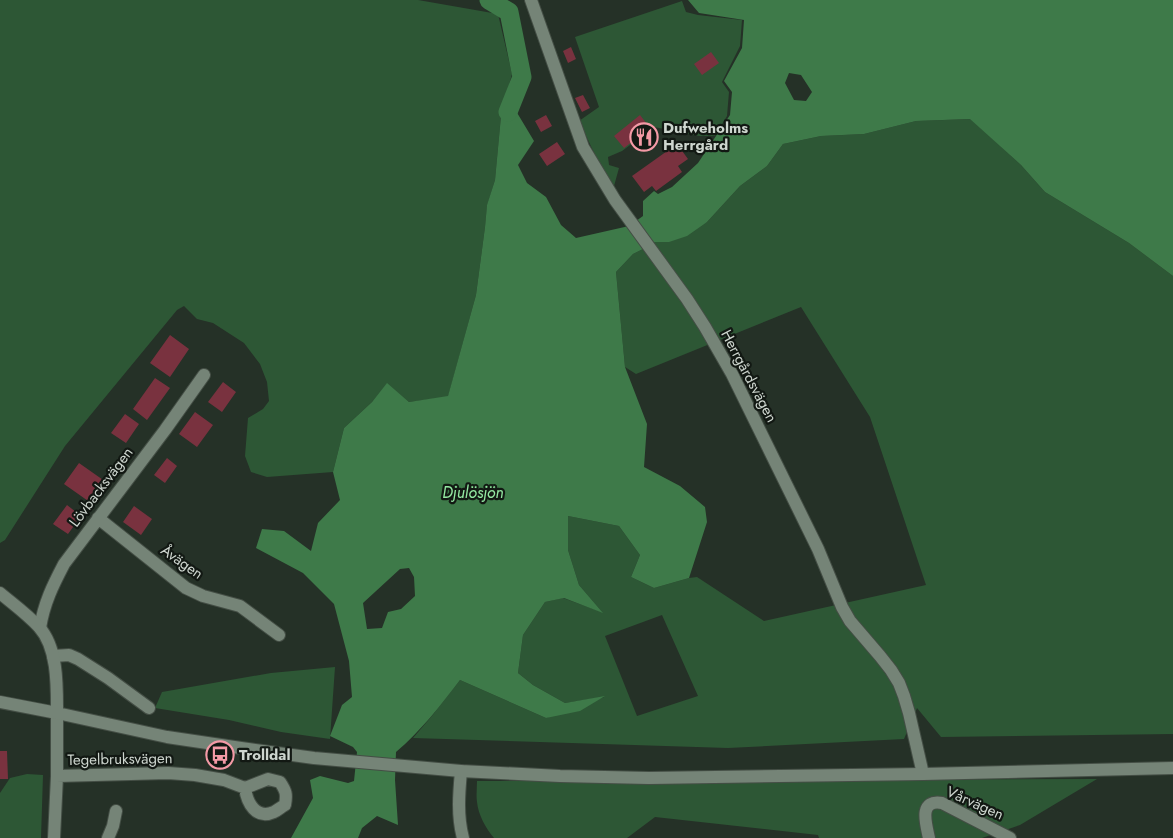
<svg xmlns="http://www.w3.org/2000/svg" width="1173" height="838" font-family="Jost,sans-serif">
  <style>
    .green { fill: #2d5735; fill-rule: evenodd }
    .water { fill: #3e7a49; fill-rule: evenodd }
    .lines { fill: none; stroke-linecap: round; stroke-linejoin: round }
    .river { stroke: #3e7a49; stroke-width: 19 }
    .building { fill: #79323f }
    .street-casing { stroke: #444e45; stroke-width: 14 }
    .secondary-casing { stroke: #444e45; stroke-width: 14 }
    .street { stroke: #758477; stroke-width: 12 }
    .secondary { stroke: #758477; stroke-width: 12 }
    .labels { text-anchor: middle; stroke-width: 4.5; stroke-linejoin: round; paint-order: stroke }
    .poi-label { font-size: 15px; font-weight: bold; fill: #ced6cf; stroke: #121813; text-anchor: start }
    .street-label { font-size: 15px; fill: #ced6cf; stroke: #121813 }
    .water-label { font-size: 16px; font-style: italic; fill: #94e9a2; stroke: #121813 }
  </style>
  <rect width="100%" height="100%" fill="#253127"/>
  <!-- green -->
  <path class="green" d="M 0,0 L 418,0 L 498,14 L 512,74 L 501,116 L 495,180 L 487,206 L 485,227 L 476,295 L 448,397 L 409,402 L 387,384 L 372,402 L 344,428 L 333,472 L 267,477 L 251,472 L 245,456 L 248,418 L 263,409 L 269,401 L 267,382 L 260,364 L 244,343 L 213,323 L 197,319 L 184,306 L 177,310 L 65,446 L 5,540 L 0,543 Z
    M 682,1 L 686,12 L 698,15 L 742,20 L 740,46 L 722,82 L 729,92 L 727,116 L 715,136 L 699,136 L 654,127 L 622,151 L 608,157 L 609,165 L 619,168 L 614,186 L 607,180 L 579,121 L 599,107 L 575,37 Z
    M 971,119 L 1021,165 L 1045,192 L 1129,243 L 1173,276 L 1173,734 L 941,737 L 917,708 L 904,739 L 728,748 L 413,738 L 431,717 L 460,680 L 546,718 L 604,697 L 565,703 L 533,685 L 518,673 L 523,635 L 545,602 L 563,598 L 602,612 L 579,585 L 568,550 L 568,516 L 619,526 L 640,555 L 631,577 L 654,588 L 689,578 L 697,577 L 764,621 L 926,585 L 870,417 L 801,307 L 636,374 L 625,367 L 616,272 L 633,254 L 645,248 L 653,242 L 707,222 L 740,186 L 767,166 L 783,144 L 821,136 L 864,134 L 916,121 ZM 662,615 L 698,696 L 637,716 L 605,636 Z
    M 335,667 L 330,739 L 281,732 L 229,720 L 155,708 L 162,692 L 271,673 Z
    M 27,774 L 43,775 L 41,838 L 0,838 L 0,793 L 10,778 Z
    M 1097,779 L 1020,825 L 982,838 L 819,838 L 818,835 L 655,817 L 627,838 L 494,838 C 486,829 478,814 477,802 C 476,795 477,788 477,781 Z"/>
  <!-- water -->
  <path class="water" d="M 688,0 L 1173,0 L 1173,276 L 1129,243 L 1045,192 L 1021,165 L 970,119 L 916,121 L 864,134 L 821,136 L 783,144 L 767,166 L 740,186 L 707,222 L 687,236 L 669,242 L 653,242 L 645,248 L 633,254 L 616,272 L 625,367 L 647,424 L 644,467 L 680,486 L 705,507 L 707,522 L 689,578 L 654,588 L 631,577 L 640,555 L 619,526 L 568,516 L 568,550 L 579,585 L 603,613 L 564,598 L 545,602 L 523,635 L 518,673 L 533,685 L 565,703 L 605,696 L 580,711 L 546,718 L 460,680 C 440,706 421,731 396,752 L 395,780 L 398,825 L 377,816 L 362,828 L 358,838 L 291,838 L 313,798 L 310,780 L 320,776 L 348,783 L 354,781 L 357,752 L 353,747 L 330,736 L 342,705 L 352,697 L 349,661 L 334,604 L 303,573 L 256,548 L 262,529 L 284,531 L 311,551 L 318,523 L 340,500 L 333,472 L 344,428 L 372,402 L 387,383 L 409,402 L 448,396 L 476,295 L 485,227 L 487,205 L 495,180 L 501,116 L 508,112 L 516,111 L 534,141 L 518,165 L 527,183 L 546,197 L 561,225 L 576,238 L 629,226 L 643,216 L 643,201 L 654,191 L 658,194 L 672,187 L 698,163 L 730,115 L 732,92 L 724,81 L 742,48 L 744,20 L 699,13 ZM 789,73 L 801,75 L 812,92 L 806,101 L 794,100 L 785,83 ZM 409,568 L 414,577 L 415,596 L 401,609 L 388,612 L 382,628 L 367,629 L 363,603 L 400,569 Z"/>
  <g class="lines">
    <!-- river -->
    <path class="river" d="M 489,0 L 509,12 L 522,77 L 508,112"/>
  </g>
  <!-- building -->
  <path class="building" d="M 571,47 L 576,59 L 568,63 L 563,51 Z
    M 711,52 L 719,63 L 702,75 L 694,64 Z
    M 583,95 L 590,108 L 582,112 L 575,98 Z
    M 546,115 L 552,126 L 541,132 L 535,121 Z
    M 640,115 L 650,128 L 624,148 L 614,136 Z
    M 557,142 L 565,154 L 547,166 L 539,154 Z
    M 677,144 L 688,159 L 678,166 L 682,172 L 656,191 L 652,186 L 644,192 L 632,176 Z
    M 170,335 L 189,349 L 170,377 L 150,363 Z
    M 155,378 L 170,388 L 147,420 L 133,409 Z
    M 223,382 L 236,392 L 222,412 L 208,402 Z
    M 195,412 L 213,425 L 197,447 L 179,434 Z
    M 125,414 L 139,424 L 126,443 L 111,433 Z
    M 167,458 L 177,466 L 165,483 L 154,475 Z
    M 79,463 L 106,482 L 91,503 L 64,484 Z
    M 67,505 L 81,516 L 68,534 L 53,524 Z
    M 134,506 L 152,519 L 141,535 L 123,522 Z
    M 0,751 L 7,751 L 8,779 L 0,779 Z"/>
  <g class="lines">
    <!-- street casing -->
    <g class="street-casing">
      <path id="street" d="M 531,0 L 583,147 L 615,200 L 687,299 L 705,327 L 732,374 L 818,549 L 842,607 L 850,621 L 880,656 L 891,670 L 899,683 L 904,696 L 909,713 L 923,774
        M 98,518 L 186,588 L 203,596 L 240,606 L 279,635
        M 40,628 C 44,603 53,585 64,564 L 165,430 L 204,375
        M 53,656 L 69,655 L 78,659 L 108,678 L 149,708
        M 461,771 C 459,793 457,816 463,838
        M 57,776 L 168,773 L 195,775 L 224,780 L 245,788 L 268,779 L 280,782 C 286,791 287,794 285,805 C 281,807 278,810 274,812 C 256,820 247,803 245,788
        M 54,838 L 57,776 L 57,713
        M 108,838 L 113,826 L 116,811
        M 929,838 C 926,824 918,799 942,803 L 1010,838"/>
    </g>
    <!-- secondary casing -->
    <g class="secondary-casing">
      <path id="secondary" d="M 0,593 C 13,604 27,614 39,627 C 58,648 57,686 57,713
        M 0,702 L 57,713 L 167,737 L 241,748 L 314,758 L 461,771 L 560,776 L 649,778 L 923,774 L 1173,768"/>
    </g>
    <!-- street -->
    <use href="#street" class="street"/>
    <!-- secondary -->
    <use href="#secondary" class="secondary"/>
  </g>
  <!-- icons -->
  <defs>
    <g id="restaurant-ring" transform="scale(1.4375)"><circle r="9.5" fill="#121813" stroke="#f49aa6" stroke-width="1.5"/><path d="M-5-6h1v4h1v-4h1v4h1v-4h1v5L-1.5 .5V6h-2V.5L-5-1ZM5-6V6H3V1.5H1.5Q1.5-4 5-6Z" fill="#f49aa6"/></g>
    <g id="bus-ring" transform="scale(1.4375)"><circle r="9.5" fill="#121813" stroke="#f49aa6" stroke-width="1.5"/><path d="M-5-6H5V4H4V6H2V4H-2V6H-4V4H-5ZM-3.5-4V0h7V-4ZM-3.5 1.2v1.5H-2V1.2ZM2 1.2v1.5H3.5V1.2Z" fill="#f49aa6"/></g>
  </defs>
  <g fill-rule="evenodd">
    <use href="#restaurant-ring" x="644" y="137"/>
    <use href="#bus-ring" x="220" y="755"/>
  </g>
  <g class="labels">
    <!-- poi labels -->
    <g class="poi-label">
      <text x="663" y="133">Dufweholms<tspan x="663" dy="17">Herrgård</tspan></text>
      <text x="239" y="760">Trolldal</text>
    </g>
    <!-- street labels -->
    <g class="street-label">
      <text transform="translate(749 376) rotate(62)" y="5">Herrgårdsvägen</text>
      <text transform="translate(101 487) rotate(-53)" y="5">Lövbacksvägen</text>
      <text transform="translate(182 562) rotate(35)" y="5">Åvägen</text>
      <text transform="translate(120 759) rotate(-1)" y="5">Tegelbruksvägen</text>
      <text transform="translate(975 803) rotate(24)" y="5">Vårvägen</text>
    </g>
    <!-- water labels -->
    <g class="water-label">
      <text x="473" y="498">Djulösjön</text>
    </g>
  </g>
</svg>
